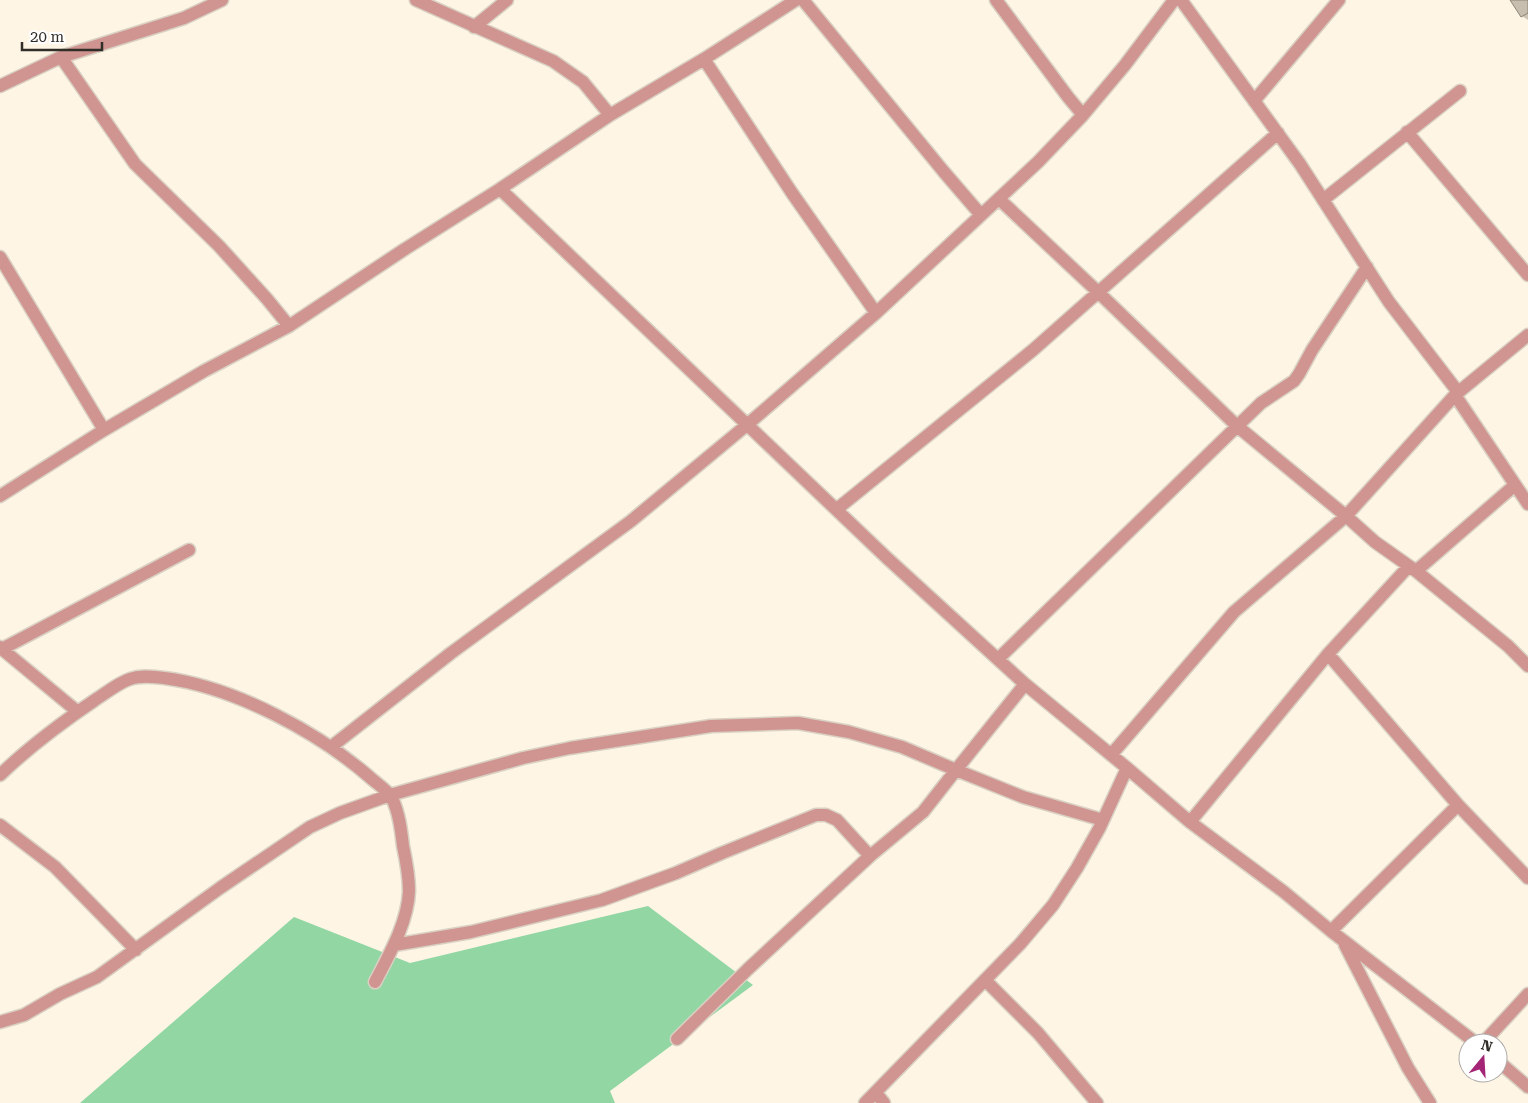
<svg xmlns="http://www.w3.org/2000/svg" width="1528" height="1103" font-family="'Roboto Serif',serif">
  <style>
    .green { fill: #91d6a3 }
    .shadow { fill: #0003 }
    .building { fill: #c7beaf; stroke: #8c8476 }
    .lines { fill: none; stroke-linecap: round; stroke-linejoin: round }
    .minor-casing { stroke: #d9d1c3; stroke-width: 15 }
    .minor { stroke: #d19591; stroke-width: 12 }
  </style>
  <rect width="100%" height="100%" fill="#fef5e5"/>
  <!-- green -->
  <path class="green" d="M 648,906 L 753,985 L 610,1091 L 615,1103 L 80,1103 L 294,917 L 410,963 Z"/>
  <!-- shadow -->
  <path class="shadow" d="M 1512,0 L 1528,0 L 1528,20 L 1522,16 Z"/>
  <!-- building -->
  <path class="building" d="M 1510,0 L 1528,0 L 1528,13 L 1521,17 Z"/>
  <g class="lines">
    <!-- minor casing -->
    <g class="minor-casing">
      <path id="minor" d="M 416,0 L 553,61 L 583,82 L 610,115
        M 803,0 L 944,172 L 981,215
        M 996,0 L 1068,97 L 1083,115
        M 1181,0 L 1300,164 L 1389,302 L 1458,392
        M 474,27 L 507,0
        M 61,57 L 135,164 L 219,246 L 267,299 L 289,326
        M 704,59 L 792,193 L 876,313
        M 0,86 L 61,57 L 184,18 L 222,0
        M 1254,101 L 1339,0
        M 1407,132 L 1528,275
        M 500,189 L 887,558 L 1025,684 L 1127,768 L 1190,822 L 1284,892 L 1331,931 L 1476,1043
        M 999,199 L 1098,292 L 1237,426 L 1346,516 L 1375,542 L 1416,571 L 1508,646 L 1528,666
        M 1323,200 L 1460,91
        M 0,257 L 104,430
        M 1455,395 L 1528,504
        M 0,496 L 104,430 L 204,371 L 289,326 L 405,249 L 500,189 L 610,115 L 704,59 L 796,0
        M 837,509 L 1033,350 L 1278,133
        M 1416,571 L 1515,485
        M 0,647 L 2,649 L 189,550
        M 2,649 L 78,712
        M 1328,654 L 1458,805 L 1528,878
        M 998,659 L 1261,403 L 1294,381 L 1299,374 L 1312,350 L 1367,267
        M 331,747 L 451,653 L 631,521 L 748,424 L 876,313 L 1038,162 L 1083,115 L 1125,65 L 1174,0
        M 1111,755 L 1234,612 L 1346,516 L 1455,395 L 1528,335
        M 0,775 C 29,747 61,723 95,700 C 106,693 118,683 130,679 C 141,675 153,677 164,678 C 235,687 320,733 373,780 C 379,785 388,791 392,798 C 399,813 401,829 403,846 C 406,860 409,875 409,891 C 408,922 389,955 375,982
        M 1190,822 L 1328,654 L 1409,566
        M 0,825 L 55,867 L 136,950
        M 1331,931 L 1458,805
        M 394,945 L 471,932 L 602,900 L 676,873 L 722,853 L 816,815 L 826,815 L 837,820 L 870,856
        M 1345,945 L 1408,1068 L 1430,1103
        M 985,980 L 1038,1033 L 1097,1103
        M 0,1022 L 24,1015 L 60,994 L 97,977 L 220,888 L 310,827 L 340,813 L 390,795 L 523,758 L 570,748 L 711,726 L 798,723 L 849,732 L 902,747 L 956,770 L 1025,684
        M 677,1039 L 748,969 L 870,856 L 923,812 L 956,770 L 1023,797 L 1103,820
        M 1483,1043 L 1528,994
        M 1498,1061 L 1528,1087
        M 876,1093 L 884,1103
        M 865,1103 L 1020,944 L 1053,905 L 1077,868 L 1100,827 L 1127,768"/>
    </g>
    <!-- minor -->
    <use href="#minor" class="minor"/>
  </g>
  <!-- north arrow -->
  <g transform="translate(1483 1058) rotate(18)"><circle r="24" fill="#ffffff" stroke="#adaba9"/>
  <path d="M0-4L9 19L0 12L-9 19Z" fill="#a42475"/>
  <text y="-8" font-size="14" font-weight="bold" text-anchor="middle" fill="#312d27">N</text>
  </g>
  <!-- scale -->
  <path d="M22 42v8h80v-8" fill="none" stroke="#312d27" stroke-width="2.5"/>
  <text x="30" y="42" font-size="15" fill="#312d27" stroke="#ffffff" stroke-width="4" paint-order="stroke">20 m</text>
</svg>
